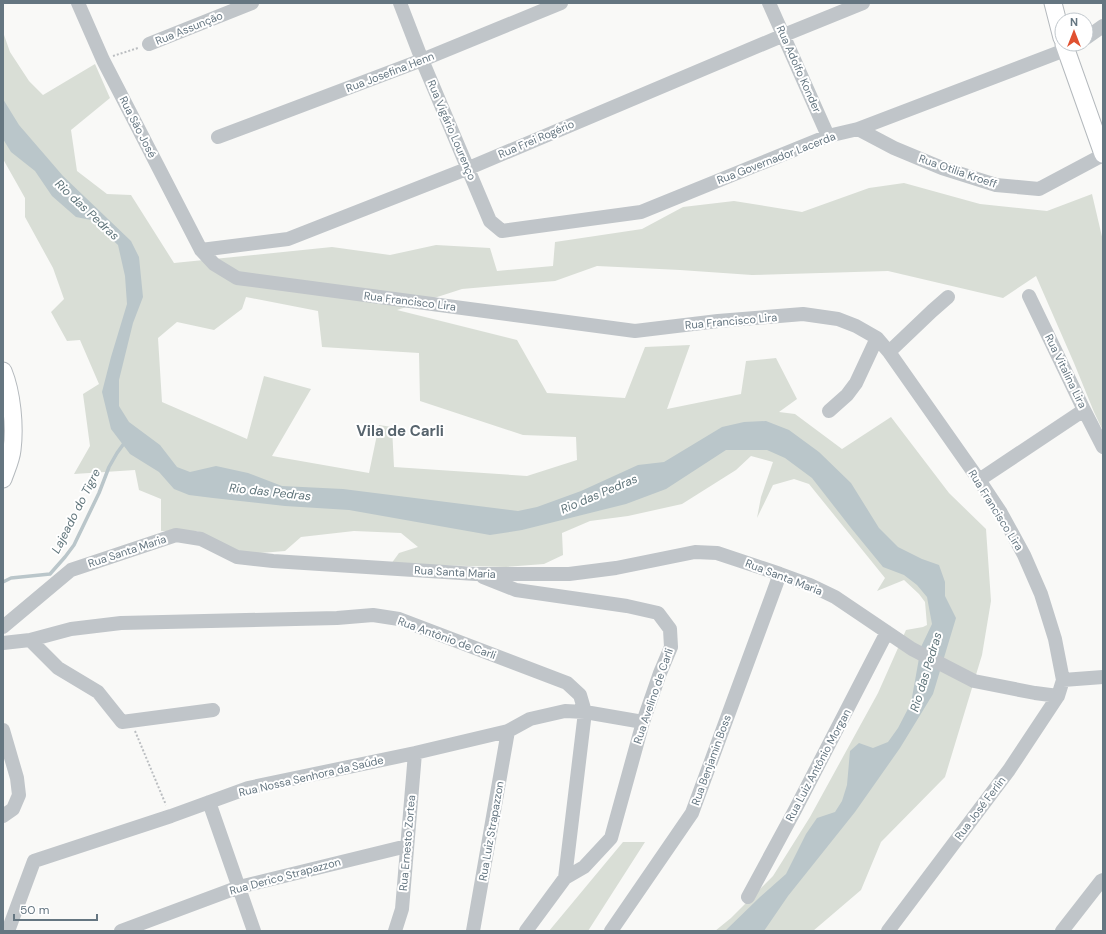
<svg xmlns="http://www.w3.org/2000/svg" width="1106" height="934" font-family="'DM Sans',sans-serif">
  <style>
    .green { fill: #d9ded6; fill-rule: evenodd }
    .water { fill: #bac6ca }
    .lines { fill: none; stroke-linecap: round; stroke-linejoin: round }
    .stream { stroke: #bac6ca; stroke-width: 3.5 }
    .major-casing { stroke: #b4b9bd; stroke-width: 19 }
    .path { stroke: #bbbec1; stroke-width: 2; stroke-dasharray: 2 2; stroke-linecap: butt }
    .minor { stroke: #c0c5c9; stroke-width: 14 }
    .major { stroke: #fff; stroke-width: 17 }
    .labels { text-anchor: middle; stroke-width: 4; stroke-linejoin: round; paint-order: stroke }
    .street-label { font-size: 11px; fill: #657681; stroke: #fff }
    .water-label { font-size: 12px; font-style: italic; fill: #60757b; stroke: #fff }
    .district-label { font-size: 15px; font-weight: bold; fill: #57646d; stroke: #fff }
  </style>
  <rect width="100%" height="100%" fill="#f9f9f7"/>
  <!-- green -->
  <path class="green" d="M 3,32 L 10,52 L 29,81 L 43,95 L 95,64 L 110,98 L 71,130 L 77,171 L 107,194 L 131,195 L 174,263 L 332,247 L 390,255 L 436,245 L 490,248 L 497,271 L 553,266 L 555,242 L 642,229 L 683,207 L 734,201 L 802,212 L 869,188 L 904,183 L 980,204 L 1047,211 L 1092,194 L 1103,241 L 1103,431 L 1094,412 L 1074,363 L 1036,276 L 1003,298 L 888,271 L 752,275 L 680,270 L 597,266 L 555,281 L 462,289 L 397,310 L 517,340 L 547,393 L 625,398 L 645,347 L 690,345 L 667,409 L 741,394 L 746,361 L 776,358 L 797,399 L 779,412 L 795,414 L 842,449 L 891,417 L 949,493 L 986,529 L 991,601 L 982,655 L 945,777 L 881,842 L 861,890 L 813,931 L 715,931 L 731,918 L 773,876 L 810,817 L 878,693 L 906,630 L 923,627 L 927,625 L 925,602 L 919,594 L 904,580 L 877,591 L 885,578 L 809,484 L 794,479 L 773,485 L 757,518 L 761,497 L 773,462 L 751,456 L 736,470 L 682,504 L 628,516 L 590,521 L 562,533 L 563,555 L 544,564 L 506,567 L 391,564 L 399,553 L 418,547 L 401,533 L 354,531 L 301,537 L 285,551 L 246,554 L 197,531 L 161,531 L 161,499 L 139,490 L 135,470 L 74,474 L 90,446 L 83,394 L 99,384 L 80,340 L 67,341 L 51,312 L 64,299 L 53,268 L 25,217 L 25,198 L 3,159 ZM 246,297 L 318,311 L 322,347 L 419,353 L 420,401 L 523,435 L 576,437 L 577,460 L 527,476 L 394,467 L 392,427 L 379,425 L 369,473 L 272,456 L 311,389 L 264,376 L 247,439 L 162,402 L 158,338 L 177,322 L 214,330 L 242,309 Z
    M 623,842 L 645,842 L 588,931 L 549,931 Z"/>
  <!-- water -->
  <path class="water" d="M 3,99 L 19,125 L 63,176 L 131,241 L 139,257 L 143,297 L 133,323 L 119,380 L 119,406 L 129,422 L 160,445 L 177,467 L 190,472 L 216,466 L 248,473 L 282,486 L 343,489 L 518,511 L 537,507 L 581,491 L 638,465 L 664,462 L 722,427 L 744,422 L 766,421 L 789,430 L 819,452 L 851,483 L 879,528 L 898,547 L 922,559 L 939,565 L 945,582 L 945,596 L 956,618 L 933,694 L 900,748 L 855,812 L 788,896 L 764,931 L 725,931 L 760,897 L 786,874 L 806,834 L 817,818 L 835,812 L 842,801 L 847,785 L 850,751 L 859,743 L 873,748 L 888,742 L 898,728 L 911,703 L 921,647 L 932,624 L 927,597 L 917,585 L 904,575 L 883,567 L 851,528 L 812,478 L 785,458 L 767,450 L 726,450 L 666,489 L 626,504 L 522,530 L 490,535 L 349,510 L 285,506 L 213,498 L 189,495 L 174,489 L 159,472 L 130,454 L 111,429 L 102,392 L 111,357 L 127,304 L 125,276 L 118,245 L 91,220 L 76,217 L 52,196 L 35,171 L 11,152 L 3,139 Z"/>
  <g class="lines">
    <!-- stream -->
    <path class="stream" d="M 3,582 L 11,578 L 50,574 L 65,557 L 74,545 L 99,493 L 109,467 L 117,453 L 125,442"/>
    <!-- major casing -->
    <g class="major-casing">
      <path id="major" d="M 1053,3 L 1062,38
        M 1064,44 L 1103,154
        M 3,371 C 12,393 15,426 12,450 C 11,460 6,470 3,479"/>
    </g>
    <!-- path -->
    <path class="path" d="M 113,56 L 138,48
      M 135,731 L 166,805"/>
    <!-- minor -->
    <path class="minor" d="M 78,3 L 103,60 L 201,250 L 214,264 L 237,278 L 635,331 L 718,321 L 803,314 L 838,319 L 856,326 L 877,338 L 889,352 L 979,480 L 1001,513 L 1024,555 L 1041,594 L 1055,639 L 1063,680 L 1058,696 L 1009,770 L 888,931
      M 400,3 L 422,60 L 490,221 L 502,231 L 641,212 L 828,136 L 858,129 L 1065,50 L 1075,44
      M 769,3 L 828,136
      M 1086,38 L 1103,26
      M 149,44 L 252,3
      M 858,129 L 894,148 L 942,168 L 996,185 L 1039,189 L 1103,155
      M 218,137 L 422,60 L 561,3
      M 201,250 L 288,239 L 469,168 L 784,35 L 863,3
      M 1029,296 L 1084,410 L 1103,447
      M 889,352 L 932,311 L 948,297
      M 829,411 L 847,395 L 856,383 L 877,338
      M 979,480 L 1084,410
      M 483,577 L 516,590 L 627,606 L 658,613 L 670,629 L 671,647 L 660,673 L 643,722 L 611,838 L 584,867 L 565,878 L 526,931
      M 3,627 L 71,570 L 176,535 L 201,539 L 237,557 L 273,561 L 476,574 L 569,574 L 616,568 L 695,552 L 717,553 L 780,574 L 810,585 L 835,597 L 912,649 L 974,681 L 1035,693 L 1058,696
      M 30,640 L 58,668 L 98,692 L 122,722 L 213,710
      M 3,643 L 30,640 L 71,629 L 121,623 L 337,618 L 373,615 L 399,619 L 567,683 L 580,695 L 585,712 L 565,878
      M 1063,680 L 1103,677
      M 3,730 L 17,778 L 19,795 L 13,809 L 3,816
      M 209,802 L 254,931
      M 748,897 L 795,810 L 887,632
      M 8,931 L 34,861 L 171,816 L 248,788 L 415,753 L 508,731 L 530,719 L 565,711 L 585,712 L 643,722
      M 121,931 L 239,887 L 407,846
      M 395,931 L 402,909 L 415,753
      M 473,931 L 508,731
      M 611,931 L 692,813 L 780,574
      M 1062,931 L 1101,881 L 1103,880"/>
    <!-- major -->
    <use href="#major" class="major"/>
  </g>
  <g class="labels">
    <!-- street labels -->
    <g class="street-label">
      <text transform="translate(189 28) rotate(-22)" y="4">Rua Assunção</text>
      <text transform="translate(799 69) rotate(66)" y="4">Rua Adolfo Konder</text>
      <text transform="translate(390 72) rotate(-21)" y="4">Rua Josefina Henn</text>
      <text transform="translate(138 127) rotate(63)" y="4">Rua São José</text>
      <text transform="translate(452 130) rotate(67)" y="4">Rua Vigário Lourenço</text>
      <text transform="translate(536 139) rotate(-23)" y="4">Rua Frei Rogério</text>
      <text transform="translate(776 158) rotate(-21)" y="4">Rua Governador Lacerda</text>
      <text transform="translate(958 171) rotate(19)" y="4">Rua Otilia Kroeff</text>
      <text transform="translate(410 301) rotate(7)" y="4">Rua Francisco Lira</text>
      <text transform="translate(731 321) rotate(-5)" y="4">Rua Francisco Lira</text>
      <text transform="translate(1066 371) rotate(64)" y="4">Rua Vitalina Lira</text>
      <text transform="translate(996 510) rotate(58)" y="4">Rua Francisco Lira</text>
      <text transform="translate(127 551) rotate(-18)" y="4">Rua Santa Maria</text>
      <text transform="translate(455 572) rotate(3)" y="4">Rua Santa Maria</text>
      <text transform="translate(784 577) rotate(21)" y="4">Rua Santa Maria</text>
      <text transform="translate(447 638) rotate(20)" y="4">Rua Antônio de Carli</text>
      <text transform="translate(653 696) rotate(-71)" y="4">Rua Avelino de Carli</text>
      <text transform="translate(711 760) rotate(-70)" y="4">Rua Benjamin Boss</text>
      <text transform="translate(818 765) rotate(-62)" y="4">Rua Luiz Antônio Morgan</text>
      <text transform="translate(311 776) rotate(-13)" y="4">Rua Nossa Senhora da Saúde</text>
      <text transform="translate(980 808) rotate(-53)" y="4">Rua José Ferlin</text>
      <text transform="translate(491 831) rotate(-80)" y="4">Rua Luiz Strapazzon</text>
      <text transform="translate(407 843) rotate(-85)" y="4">Rua Ernesto Zortea</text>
      <text transform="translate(285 876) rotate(-15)" y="4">Rua Derico Strapazzon</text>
    </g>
    <!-- water labels -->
    <g class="water-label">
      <text transform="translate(87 210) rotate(43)" y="4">Rio das Pedras</text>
      <text transform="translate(270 492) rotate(6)" y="4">Rio das Pedras</text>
      <text transform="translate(599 494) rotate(-23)" y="4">Rio das Pedras</text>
      <text transform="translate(76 511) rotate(-63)" y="4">Lajeado do Tigre</text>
      <text transform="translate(926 672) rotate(-73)" y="4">Rio das Pedras</text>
    </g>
    <!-- district labels -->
    <g class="district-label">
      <text x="400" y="436">Vila de Carli</text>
    </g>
  </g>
  <!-- border -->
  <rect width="1106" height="934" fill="none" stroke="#657681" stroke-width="8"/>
  <!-- north arrow -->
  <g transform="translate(1074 32)"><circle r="19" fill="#ffffff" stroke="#c1c8cd"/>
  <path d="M0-3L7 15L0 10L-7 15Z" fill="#e05130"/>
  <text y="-6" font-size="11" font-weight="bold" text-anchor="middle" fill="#657681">N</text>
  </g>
  <!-- scale -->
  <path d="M14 914v6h83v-6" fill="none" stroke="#657681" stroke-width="2"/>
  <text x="20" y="914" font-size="12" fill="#657681" stroke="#ffffff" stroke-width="3" paint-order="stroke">50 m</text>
</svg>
